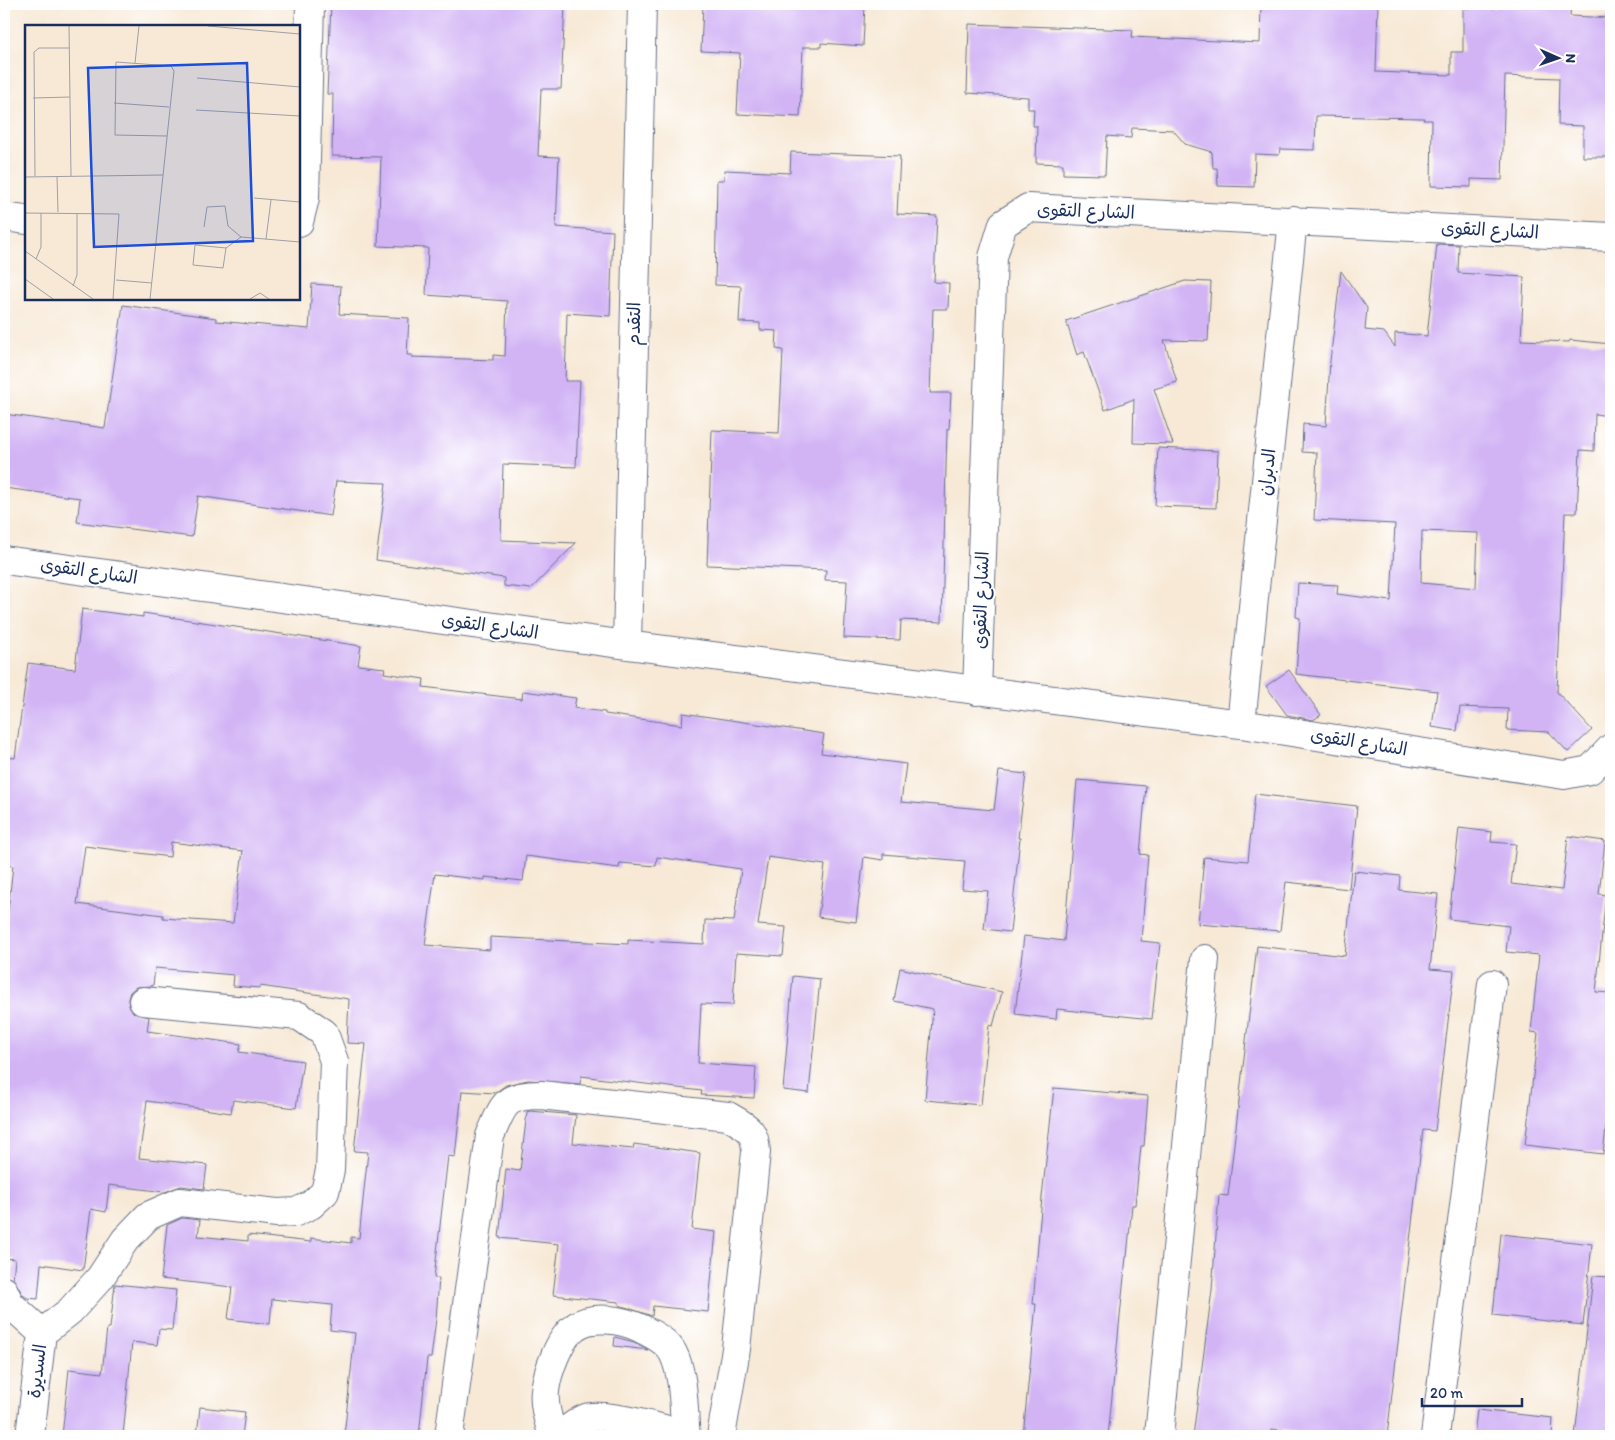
<svg xmlns="http://www.w3.org/2000/svg" width="1615" height="1440" font-family="Itim,'Playpen Sans Arabic',sans-serif">
  <style>
    .building { fill: #d2b4f5; fill-rule: evenodd }
    .lines { fill: none; stroke-linecap: round; stroke-linejoin: round }
    .minor-casing { stroke: #687088; stroke-width: 30 }
    .minor { stroke: #fff; stroke-width: 28 }
    .labels { text-anchor: middle; stroke-width: 4; stroke-linejoin: round; paint-order: stroke }
    .street-label { font-size: 18px; fill: #1b2f5e; stroke: #fff }
    .inset-road { fill: none; stroke: #9f9fa6; stroke-width: 1 }
    .view { fill: #1d4ed8; fill-opacity: 0.15; stroke: #1d4ed8; stroke-width: 2.5 }
    .inset-edge { fill: none; stroke: #1b2f5e; stroke-width: 2.5 }
  </style>
  <rect width="100%" height="100%" fill="#fff"/>
  <filter id="ink" filterUnits="userSpaceOnUse"><feTurbulence type="fractalNoise" baseFrequency=".02" numOctaves="2"/><feDisplacementMap in="SourceGraphic" scale="10" xChannelSelector="R" yChannelSelector="G"/><feConvolveMatrix kernelMatrix="1 2 1 2 8 2 1 2 1" color-interpolation-filters="sRGB"/></filter>
  <filter id="wash" filterUnits="userSpaceOnUse"><feTurbulence type="fractalNoise" baseFrequency=".0096" numOctaves="4" result="noise"/><feDisplacementMap in="SourceGraphic" scale="20" xChannelSelector="R" yChannelSelector="G"/><feGaussianBlur stdDeviation="1.12" result="paint"/><feColorMatrix in="noise" values="0 0 0 0 0 0 0 0 0 0 0 0 0 0 0 0 0 1.4 0 .05"/><feComposite in="paint" operator="in"/></filter>
  <g filter="url(#wash)">
    <rect width="100%" height="100%" fill="#f7e9d6"/>
    <g id="blocks">
      <!-- building -->
      <path class="building" d="M 331,4 L 565,4 L 561,89 L 541,89 L 538,156 L 559,157 L 556,227 L 613,231 L 610,316 L 567,313 L 565,381 L 580,381 L 576,467 L 503,464 L 501,540 L 576,543 L 531,589 L 504,586 L 504,578 L 376,560 L 386,483 L 336,481 L 331,516 L 198,496 L 192,537 L 77,522 L 80,498 L 4,488 L 4,414 L 105,428 L 123,305 L 216,318 L 216,321 L 309,329 L 312,284 L 341,286 L 339,314 L 409,318 L 407,355 L 412,355 L 412,357 L 493,360 L 493,355 L 505,356 L 507,301 L 426,295 L 428,248 L 378,246 L 381,157 L 332,156 L 333,94 L 327,94 Z
        M 703,4 L 865,4 L 863,46 L 821,43 L 821,47 L 803,47 L 800,117 L 737,114 L 740,53 L 701,51 Z
        M 1261,4 L 1378,4 L 1376,72 L 1451,75 L 1451,52 L 1463,52 L 1463,8 L 1496,8 L 1496,4 L 1571,4 L 1570,16 L 1611,18 L 1611,157 L 1583,157 L 1583,126 L 1558,125 L 1559,78 L 1505,76 L 1502,180 L 1471,179 L 1471,187 L 1431,186 L 1432,120 L 1423,120 L 1424,118 L 1316,116 L 1315,150 L 1280,149 L 1279,155 L 1255,154 L 1254,187 L 1218,186 L 1217,168 L 1213,168 L 1212,152 L 1185,144 L 1173,130 L 1132,128 L 1131,138 L 1107,136 L 1105,175 L 1063,174 L 1063,164 L 1036,163 L 1037,126 L 1033,126 L 1034,109 L 1028,109 L 1028,97 L 967,93 L 969,24 L 1133,30 L 1132,37 L 1260,43 Z
        M 791,152 L 900,156 L 897,214 L 937,216 L 934,282 L 949,283 L 948,309 L 933,309 L 930,393 L 951,393 L 949,429 L 947,429 L 942,622 L 901,620 L 900,640 L 844,638 L 847,581 L 825,580 L 826,570 L 707,565 L 712,430 L 779,433 L 783,350 L 776,349 L 777,331 L 760,330 L 760,323 L 739,322 L 741,286 L 715,285 L 717,180 L 724,180 L 725,170 L 790,173 Z
        M 1437,244 L 1459,245 L 1458,273 L 1524,277 L 1521,340 L 1569,342 L 1570,340 L 1611,344 L 1609,416 L 1595,414 L 1594,451 L 1580,450 L 1577,513 L 1565,513 L 1557,692 L 1592,730 L 1568,752 L 1549,732 L 1507,730 L 1508,709 L 1460,707 L 1457,731 L 1432,727 L 1437,691 L 1296,674 L 1300,618 L 1296,617 L 1298,583 L 1338,585 L 1337,594 L 1391,601 L 1395,524 L 1314,520 L 1317,453 L 1302,452 L 1303,424 L 1326,426 L 1330,361 L 1341,271 L 1367,308 L 1365,330 L 1384,332 L 1395,347 L 1395,333 L 1427,336 ZM 1422,531 L 1478,533 L 1476,588 L 1421,583 Z
        M 1185,281 L 1211,282 L 1208,341 L 1164,340 L 1177,382 L 1154,389 L 1173,444 L 1133,443 L 1134,399 L 1105,410 L 1084,352 L 1077,355 L 1066,321 Z
        M 1158,448 L 1218,451 L 1216,508 L 1155,506 Z
        M 82,609 L 143,617 L 143,613 L 361,646 L 358,665 L 385,668 L 384,673 L 424,679 L 423,687 L 522,699 L 523,691 L 576,698 L 574,708 L 605,712 L 605,714 L 682,725 L 683,713 L 824,734 L 821,753 L 906,764 L 901,802 L 994,810 L 999,771 L 1026,774 L 1018,838 L 1020,838 L 1010,932 L 984,929 L 988,891 L 962,889 L 965,861 L 883,854 L 883,860 L 864,857 L 856,922 L 818,917 L 825,865 L 768,857 L 758,925 L 786,927 L 783,956 L 736,953 L 733,1005 L 701,1004 L 698,1063 L 756,1067 L 754,1098 L 701,1095 L 702,1091 L 581,1076 L 580,1084 L 528,1080 L 506,1085 L 495,1093 L 462,1091 L 455,1157 L 448,1156 L 434,1278 L 439,1278 L 436,1319 L 431,1358 L 427,1358 L 419,1436 L 344,1436 L 355,1333 L 330,1330 L 332,1305 L 272,1299 L 270,1324 L 228,1319 L 232,1287 L 161,1279 L 167,1225 L 182,1218 L 200,1220 L 198,1236 L 248,1241 L 248,1235 L 311,1242 L 311,1238 L 351,1243 L 351,1237 L 359,1238 L 368,1152 L 354,1151 L 366,1044 L 347,1043 L 349,999 L 260,986 L 260,988 L 233,986 L 234,975 L 155,968 L 153,986 L 136,987 L 130,992 L 128,999 L 129,1007 L 134,1013 L 149,1017 L 147,1031 L 241,1044 L 239,1052 L 303,1061 L 296,1108 L 233,1100 L 231,1113 L 147,1101 L 139,1158 L 207,1165 L 204,1189 L 181,1186 L 165,1192 L 109,1185 L 106,1212 L 91,1209 L 83,1270 L 41,1264 L 38,1299 L 27,1298 L 23,1295 L 13,1278 L 15,1259 L 4,1258 L 4,947 L 13,866 L 4,865 L 4,757 L 15,758 L 28,663 L 75,669 ZM 171,842 L 243,851 L 233,923 L 163,918 L 163,915 L 77,904 L 85,846 L 170,857 ZM 526,856 L 619,868 L 620,863 L 656,866 L 657,857 L 741,869 L 734,921 L 705,920 L 704,944 L 628,940 L 628,944 L 490,937 L 490,950 L 425,945 L 435,874 L 485,880 L 485,877 L 523,881 Z
        M 1289,670 L 1321,715 L 1313,720 L 1287,715 L 1266,686 Z
        M 1077,780 L 1146,786 L 1140,854 L 1148,855 L 1141,941 L 1160,943 L 1152,1019 L 1057,1009 L 1056,1019 L 1015,1014 L 1024,936 L 1064,941 Z
        M 1255,794 L 1357,806 L 1349,889 L 1286,882 L 1280,931 L 1198,924 L 1204,857 L 1248,861 Z
        M 1459,828 L 1492,832 L 1491,842 L 1516,844 L 1511,884 L 1562,890 L 1568,836 L 1605,841 L 1599,894 L 1606,895 L 1596,992 L 1611,993 L 1611,1085 L 1603,1154 L 1525,1145 L 1538,1033 L 1531,1032 L 1539,955 L 1506,952 L 1509,926 L 1449,919 Z
        M 1354,871 L 1400,876 L 1399,890 L 1438,894 L 1430,969 L 1454,971 L 1435,1131 L 1423,1130 L 1387,1436 L 1336,1436 L 1272,1429 L 1271,1436 L 1193,1436 L 1212,1290 L 1219,1195 L 1228,1196 L 1257,946 L 1345,956 Z
        M 900,968 L 1002,992 L 993,1026 L 989,1025 L 981,1105 L 925,1100 L 933,1009 L 894,1001 Z
        M 793,976 L 820,979 L 809,1093 L 783,1090 Z
        M 1054,1088 L 1148,1096 L 1144,1146 L 1141,1146 L 1135,1205 L 1132,1205 L 1127,1257 L 1126,1257 L 1108,1436 L 1023,1436 L 1036,1304 L 1033,1304 L 1042,1197 Z
        M 530,1111 L 576,1115 L 573,1143 L 633,1149 L 634,1144 L 700,1153 L 692,1229 L 716,1232 L 708,1312 L 653,1306 L 652,1316 L 619,1305 L 619,1302 L 553,1295 L 559,1244 L 499,1238 L 506,1169 L 520,1171 L 527,1112 Z
        M 1501,1234 L 1592,1244 L 1583,1325 L 1493,1315 Z
        M 1593,1276 L 1611,1277 L 1611,1436 L 1575,1436 Z
        M 115,1284 L 176,1290 L 172,1330 L 159,1329 L 157,1345 L 132,1342 L 123,1436 L 62,1436 L 69,1369 L 102,1373 L 107,1328 L 110,1328 Z
        M 615,1337 L 634,1342 L 648,1350 L 614,1346 Z
        M 200,1407 L 245,1412 L 242,1436 L 197,1436 Z
        M 1477,1410 L 1553,1418 L 1552,1436 L 1474,1436 Z"/>
    </g>
  </g>
  <g filter="url(#ink)">
    <use href="#blocks" fill-opacity="0" stroke="#687088" stroke-width="1"/>
    <g class="lines">
      <!-- minor casing -->
      <g class="minor-casing">
        <path id="minor" d="M 4,217 L 26,220
          M 299,222 L 305,198 L 310,4
          M 4,560 L 627,645 L 1241,724 L 1564,775 L 1590,770 L 1611,748
          M 627,645 L 642,4
          M 977,691 L 993,257 L 1003,224 L 1028,208 L 1611,237
          M 1241,724 L 1293,220
          M 4,1291 L 10,1304 L 42,1333 L 30,1436
          M 42,1333 L 70,1311 L 100,1278 L 125,1240 L 148,1216 L 180,1202 L 277,1213 L 296,1212 L 311,1205 L 325,1192 L 330,1170 L 334,1061 L 324,1033 L 299,1016 L 143,1001
          M 449,1436 L 490,1136 C 504,1105 503,1095 541,1095 L 728,1116 C 747,1127 755,1129 756,1152 L 736,1349 L 721,1436
          M 553,1436 C 549,1422 543,1406 545,1391 C 547,1373 559,1338 575,1327 C 591,1314 623,1320 640,1328 C 652,1334 667,1341 673,1353 C 685,1377 683,1410 686,1436
          M 560,1436 C 568,1429 576,1422 586,1418 C 604,1412 667,1429 687,1436
          M 1159,1436 L 1205,959
          M 1435,1436 L 1492,984"/>
      </g>
      <!-- minor -->
      <use href="#minor" class="minor"/>
    </g>
  </g>
  <g class="labels">
    <!-- street labels -->
    <g class="street-label">
      <text transform="translate(1086 211) rotate(2)" y="6">الشارع التقوى</text>
      <text transform="translate(1490 230) rotate(3)" y="6">الشارع التقوى</text>
      <text transform="translate(634 324) rotate(-89)" y="6">التقدم</text>
      <text transform="translate(1267 472) rotate(-84)" y="6">الدبران</text>
      <text transform="translate(89 571) rotate(8)" y="6">الشارع التقوى</text>
      <text transform="translate(981 600) rotate(-88)" y="6">الشارع التقوى</text>
      <text transform="translate(490 626) rotate(8)" y="6">الشارع التقوى</text>
      <text transform="translate(1359 742) rotate(9)" y="6">الشارع التقوى</text>
      <text transform="translate(37 1371) rotate(-83)" y="6">السديرة</text>
    </g>
  </g>
  <!-- overview -->
  <g transform="translate(25 25)">
    <rect width="275" height="275" fill="#f7e9d6"/>
    <path class="inset-road" d="M 44,1 L 46,151M 183,1 L 275,9M 110,38 L 114,1M 172,53 L 275,62M 8,73 L 45,72M 89,78 L 144,82M 171,85 L 275,91M 10,151 L 9,27 L 14,23 L 44,23M 32,151 L 33,187M 0,152 L 138,150M 229,173 L 275,177M 0,188 L 94,189 L 88,274M 179,202 L 182,182 L 200,181 L 203,201 L 216,212M 241,214 L 246,175M 201,223 L 198,243 L 168,240 L 170,220 L 201,223 L 216,212 L 275,217M 0,226 L 68,274M 11,234 L 16,222 L 16,188M 0,254 L 28,274M 91,255 L 127,258M 48,261 L 52,250 L 52,188M 125,274 L 149,46 L 146,41 L 91,37 L 90,110 L 142,111M 225,274 L 235,268 L 244,274"/>
    <path class="view" d="M 222,38 L 228,216 L 69,222 L 63,43 Z"/>
    <rect width="275" height="275" class="inset-edge"/>
  </g>
  <!-- margin -->
  <rect width="1615" height="1440" fill="none" stroke="#fff" stroke-width="20"/>
  <!-- north arrow -->
  <g transform="translate(1558 58) rotate(92)" stroke="#ffffff" stroke-width="4" paint-order="stroke">
  <path d="M0-4L9 19L0 12L-9 19Z" fill="#1b2f5e"/>
  <text y="-8" font-size="14" font-weight="bold" text-anchor="middle" fill="#1b2f5e">N</text>
  </g>
  <!-- scale -->
  <path d="M1422 1398v8h100v-8" fill="none" stroke="#1b2f5e" stroke-width="2.5"/>
  <text x="1430" y="1398" font-size="15" fill="#1b2f5e" stroke="#ffffff" stroke-width="4" paint-order="stroke">20 m</text>
</svg>
